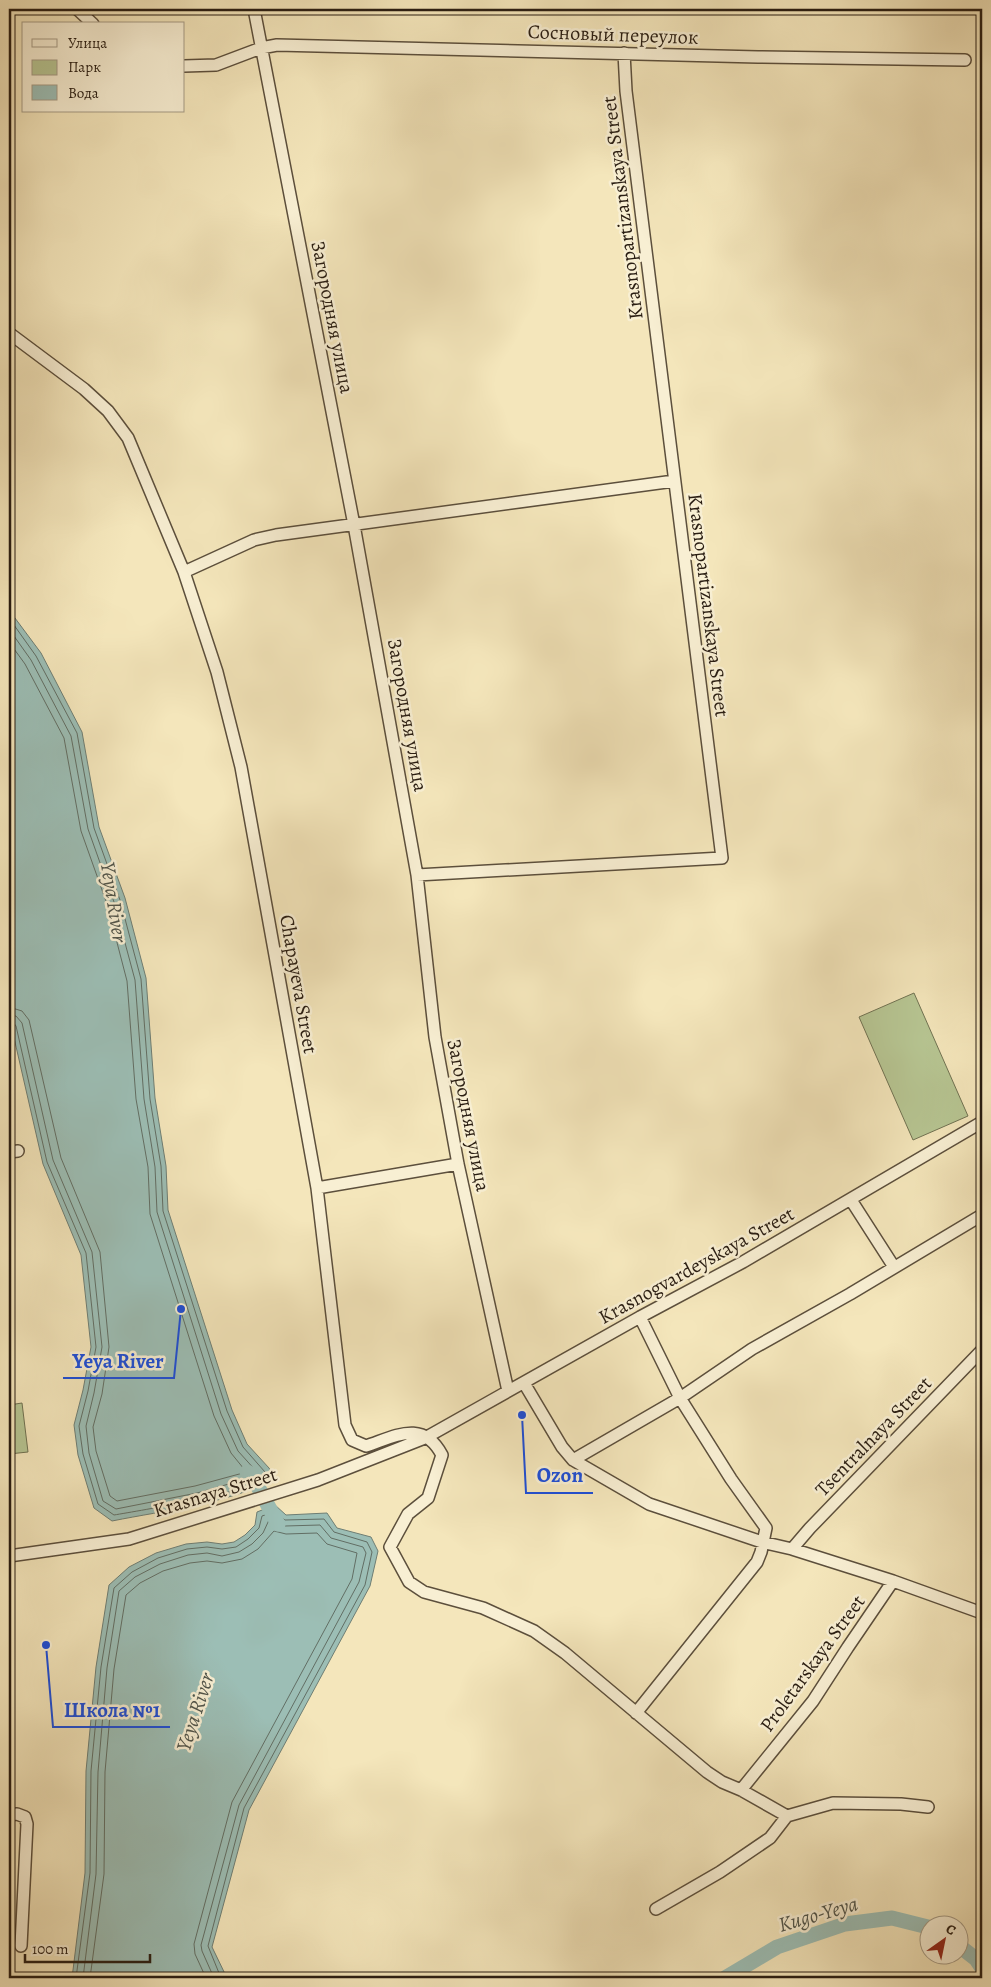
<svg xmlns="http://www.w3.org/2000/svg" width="991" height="1987" font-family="Alegreya,serif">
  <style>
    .green { fill: #b7c693; stroke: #707252 }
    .water { fill: #9cbeb5; stroke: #6e7e74 }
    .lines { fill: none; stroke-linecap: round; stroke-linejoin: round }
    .shore { stroke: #626e64; stroke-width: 1 }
    .river { stroke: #9cbeb5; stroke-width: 15 }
    .minor-casing { stroke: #5c4f3c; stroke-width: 14 }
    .minor { stroke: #f8efd3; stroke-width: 11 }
    .labels { text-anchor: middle; stroke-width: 5; stroke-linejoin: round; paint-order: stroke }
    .street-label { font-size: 20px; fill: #291d12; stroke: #f8efd3 }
    .water-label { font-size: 21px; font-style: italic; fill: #51554b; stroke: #f8efd3 }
    .leader { fill: none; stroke: #1d4ed8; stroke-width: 2 }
    .callout-dot { fill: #1d4ed8; stroke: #f8efd3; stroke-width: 2 }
    .callout-label { font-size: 21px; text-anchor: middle; font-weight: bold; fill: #1d4ed8; stroke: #f8efd3; stroke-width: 5; stroke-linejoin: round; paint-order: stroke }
  </style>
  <rect width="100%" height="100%" fill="#f4e6bb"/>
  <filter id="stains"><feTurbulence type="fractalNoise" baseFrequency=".004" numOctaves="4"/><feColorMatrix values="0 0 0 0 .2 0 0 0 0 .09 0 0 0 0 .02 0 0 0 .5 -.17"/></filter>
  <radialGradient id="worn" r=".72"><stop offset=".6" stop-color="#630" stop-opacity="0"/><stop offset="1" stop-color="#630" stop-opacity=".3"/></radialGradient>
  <!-- green -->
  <path class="green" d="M 914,993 L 968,1116 L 913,1140 L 859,1017 Z
    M 22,1403 L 28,1452 L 9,1454 L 9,1405 Z"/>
  <!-- water -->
  <path class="water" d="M 9,610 L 41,653 L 82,732 L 99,827 L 125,898 L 146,978 L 155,1098 L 166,1166 L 168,1210 L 232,1410 L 247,1444 L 269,1468 L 276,1479 C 225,1504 167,1510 112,1521 L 94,1508 L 78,1455 L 74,1425 L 83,1390 L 91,1347 L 81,1255 L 43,1164 L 9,1016 Z
    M 275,1505 L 286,1515 L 327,1513 L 337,1528 L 371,1537 L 378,1551 L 370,1586 L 249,1810 L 212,1947 L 227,1978 L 72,1978 L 85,1873 L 86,1771 L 96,1667 L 109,1585 L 129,1567 L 156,1553 L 186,1544 L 207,1542 L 222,1544 L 234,1542 L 245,1535 L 255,1525 L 257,1512 Z"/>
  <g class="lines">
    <!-- shore -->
    <path class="shore" d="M 9,618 L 36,656 L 77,733 L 94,828 L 120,900 L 141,979 L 150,1099 L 161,1166 L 163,1211 L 227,1411 L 243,1447 L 265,1472 L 268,1476 C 258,1491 138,1511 114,1515 L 98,1504 L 83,1454 L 79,1426 L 88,1391 L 96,1347 L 86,1253 L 47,1162 L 16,1026 L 13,1022 L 9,1021
      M 9,629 L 31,660 L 71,736 L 88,829 L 114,902 L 135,980 L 144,1099 L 155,1167 L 157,1212 L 221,1414 L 238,1451 L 257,1472 L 257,1476 L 197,1493 L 116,1509 L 103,1501 L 89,1453 L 86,1426 L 94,1393 L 102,1347 L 92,1252 L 53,1160 L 22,1023 L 16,1016 L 9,1015
      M 9,642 L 25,664 L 64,738 L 81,831 L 107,904 L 127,981 L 136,1099 L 148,1167 L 150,1214 L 214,1416 L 231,1453 L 244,1469 L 243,1473 L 195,1486 L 117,1501 L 110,1496 L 96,1451 L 93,1427 L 102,1394 L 109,1347 L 100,1252 L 61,1158 L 29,1020 L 22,1011 L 9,1007
      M 76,1978 L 90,1873 L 91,1771 L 101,1667 L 114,1588 L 132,1572 L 158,1558 L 187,1549 L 207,1547 L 222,1549 L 236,1547 L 248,1539 L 259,1528 L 262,1516 L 273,1512 L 285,1520 L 324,1519 L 334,1532 L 367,1542 L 372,1552 L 365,1585 L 244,1808 L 208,1946 L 221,1978
      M 83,1978 L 96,1874 L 98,1772 L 107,1668 L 119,1591 L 135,1577 L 160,1564 L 188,1555 L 207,1553 L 222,1556 L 239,1552 L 252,1544 L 263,1533 L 269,1520 L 274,1519 L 285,1526 L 320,1525 L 331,1538 L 363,1547 L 366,1553 L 359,1582 L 239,1805 L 201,1945 L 202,1951 L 214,1978
      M 90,1978 L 104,1874 L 105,1772 L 114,1669 L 126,1595 L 140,1583 L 163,1571 L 190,1563 L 207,1561 L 222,1563 L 242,1559 L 258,1549 L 274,1531 L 286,1534 L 317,1533 L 327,1544 L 357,1553 L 352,1579 L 232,1802 L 194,1944 L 195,1954 L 206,1978"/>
    <!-- river -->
    <path class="river" d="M 247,1472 L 251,1474 L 278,1524
      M 958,1945 L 976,1959 L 982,1968
      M 725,1978 L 777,1947 L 845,1924 L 892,1918 L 928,1927"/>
    <!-- minor casing -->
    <g class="minor-casing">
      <path id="minor" d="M 77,9 L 93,24
        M 254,9 L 354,525 L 417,875 L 435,1037 L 458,1164 L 508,1391
        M 184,66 L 216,65 L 261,48 L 277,45 L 758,57 L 965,60
        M 9,333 L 84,389 L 108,411 L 128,438 L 184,572 L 217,672 L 241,767 L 317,1188 L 345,1425 L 352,1440 L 366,1446 C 396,1436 423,1419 442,1455 L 428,1498 L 408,1514 L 390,1547 L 409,1582 L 424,1592 L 483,1608 L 534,1631 L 565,1653 L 707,1772 L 722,1782 L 741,1790 L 787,1816
        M 184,572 L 254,540 L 276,535 L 674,481
        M 417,875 L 722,858 L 626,91 L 624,53
        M 9,1152 L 18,1151
        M 317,1188 L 458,1164
        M 851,1200 L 894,1267
        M 524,1383 L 562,1447 L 573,1460 L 649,1504 L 762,1542 L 792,1549 L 893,1581 L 982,1613
        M 573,1460 L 680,1398 L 752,1349 L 850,1294 L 982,1215
        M 792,1549 L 810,1528 L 982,1350
        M 9,1556 L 129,1539 L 318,1480 L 425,1438 L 640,1317 L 743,1262 L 982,1122
        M 636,1713 L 757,1562 L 761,1552 L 766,1528 L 731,1479 L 680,1398 L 640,1317
        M 741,1790 L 813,1701 L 848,1647 L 893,1581
        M 9,1815 L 17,1814 L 25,1817 L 27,1824 L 21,1946
        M 656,1909 L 720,1872 L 770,1838 L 787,1816 L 833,1803 L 901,1804 L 928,1807"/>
    </g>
    <!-- minor -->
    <use href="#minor" class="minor"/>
  </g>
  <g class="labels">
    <!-- street labels -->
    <g class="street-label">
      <text transform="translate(613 34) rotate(2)" y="7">Сосновый переулок</text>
      <text transform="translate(622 208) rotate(-97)" y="7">Krasnopartizanskaya Street</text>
      <text transform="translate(333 317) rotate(79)" y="7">Загородняя улица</text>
      <text transform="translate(709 605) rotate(83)" y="7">Krasnopartizanskaya Street</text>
      <text transform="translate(408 715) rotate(80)" y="7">Загородняя улица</text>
      <text transform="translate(299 984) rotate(80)" y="7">Chapayeva Street</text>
      <text transform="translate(469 1115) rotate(79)" y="7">Загородняя улица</text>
      <text transform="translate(696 1265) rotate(-29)" y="7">Krasnogvardeyskaya Street</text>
      <text transform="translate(873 1436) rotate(-46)" y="7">Tsentralnaya Street</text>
      <text transform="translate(215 1492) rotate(-17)" y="7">Krasnaya Street</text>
      <text transform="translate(812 1663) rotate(-54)" y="7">Proletarskaya Street</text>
    </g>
    <!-- water labels -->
    <g class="water-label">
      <text transform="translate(114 902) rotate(81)" y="7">Yeya River</text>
      <text transform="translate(195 1712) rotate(-72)" y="7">Yeya River</text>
      <text transform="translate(818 1914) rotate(-16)" y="7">Kugo-Yeya</text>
    </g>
  </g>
  <!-- callouts -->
  <path class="leader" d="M181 1309L174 1378H63M522 1415L526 1493H593M46 1645L53 1727H170"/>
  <g class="callout-dot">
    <circle cx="181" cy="1309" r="5"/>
    <circle cx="522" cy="1415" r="5"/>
    <circle cx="46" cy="1645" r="5"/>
  </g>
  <g class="callout-label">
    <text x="118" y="1368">Yeya River</text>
    <text x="560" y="1482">Ozon</text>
    <text x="112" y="1717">Школа №1</text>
  </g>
  <!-- margin -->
  <rect width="991" height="1987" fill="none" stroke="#f4e6bb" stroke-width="30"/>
  <rect x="10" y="10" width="971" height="1967" fill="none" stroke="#291d12" stroke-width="2.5"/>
  <rect x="15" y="15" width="961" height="1957" fill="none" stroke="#291d12"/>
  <!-- legend -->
  <rect x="22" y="22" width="162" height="90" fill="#f8efd3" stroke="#a59b86"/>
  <rect x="32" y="39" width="25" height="8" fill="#f8efd3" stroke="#a59b86"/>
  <text x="68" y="48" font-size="15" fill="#291d12">Улица</text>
  <rect x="32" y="60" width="25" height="15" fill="#b7c693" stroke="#a59b86"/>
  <text x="68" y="72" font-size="15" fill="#291d12">Парк</text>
  <rect x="32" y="85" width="25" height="15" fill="#9cbeb5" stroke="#a59b86"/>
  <text x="68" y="98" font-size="15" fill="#291d12">Вода</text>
  <!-- north arrow -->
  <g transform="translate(944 1940) rotate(33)"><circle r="24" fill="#f8efd3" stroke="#a59b86"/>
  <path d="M0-4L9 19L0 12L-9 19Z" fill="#8f2418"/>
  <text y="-8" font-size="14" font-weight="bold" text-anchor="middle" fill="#291d12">С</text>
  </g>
  <!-- scale -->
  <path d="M25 1954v8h125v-8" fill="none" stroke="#291d12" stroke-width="2.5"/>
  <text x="32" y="1954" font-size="15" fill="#291d12" stroke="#f8efd3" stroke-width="4" paint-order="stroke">100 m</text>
  <rect width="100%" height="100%" filter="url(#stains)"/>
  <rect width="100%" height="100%" fill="url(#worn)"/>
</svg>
